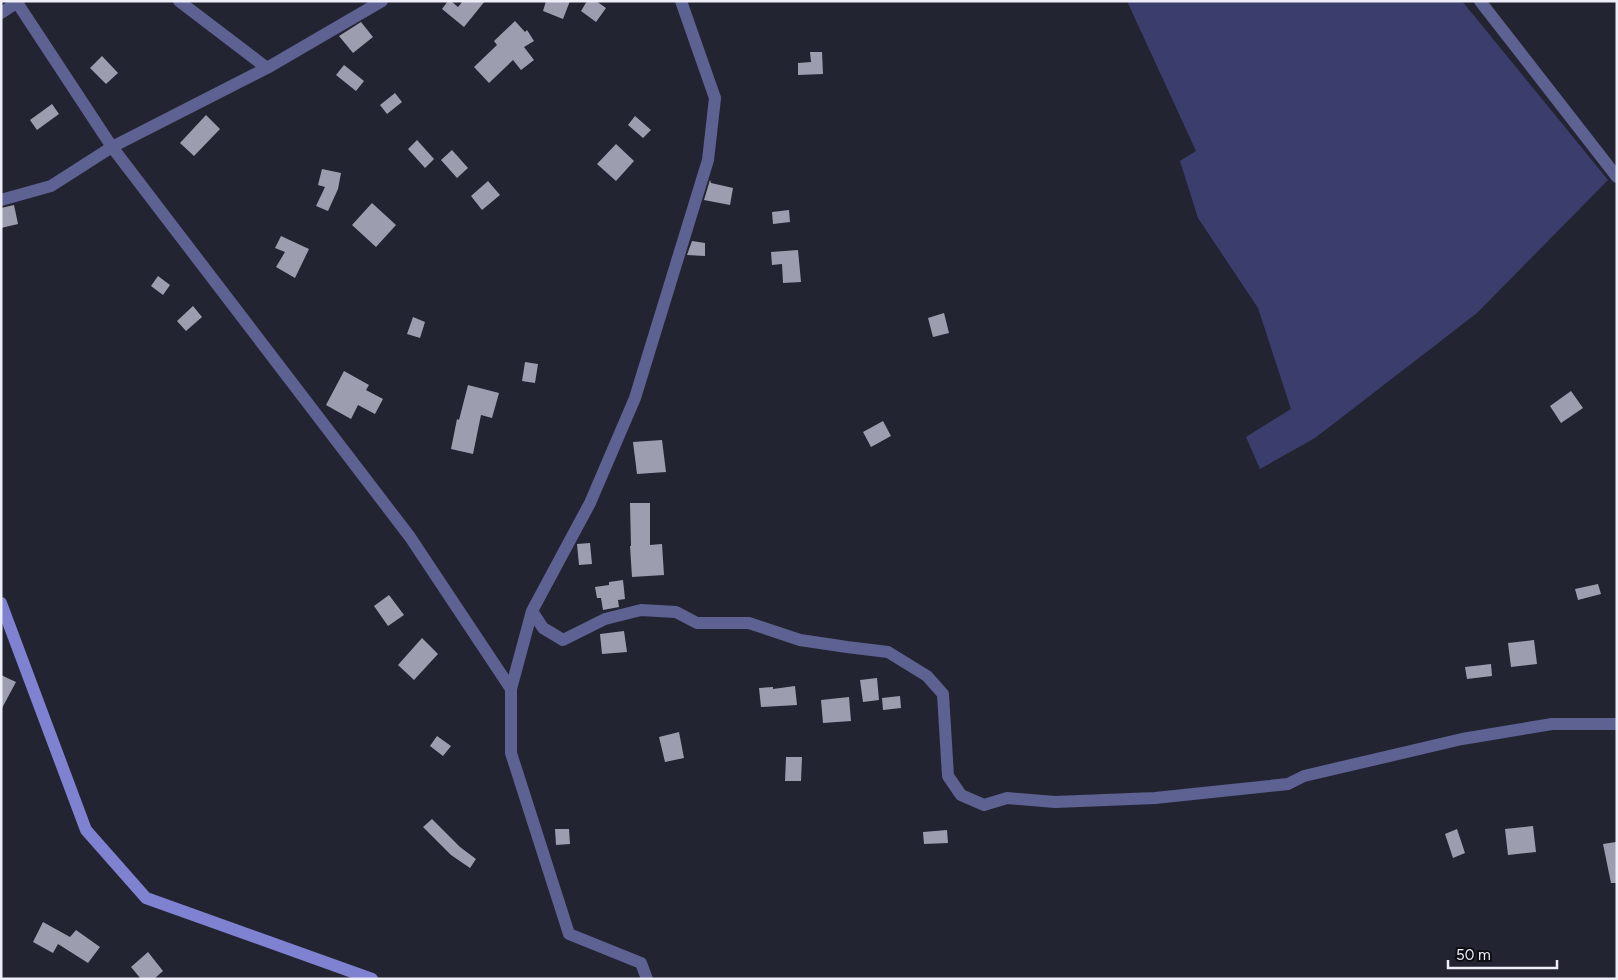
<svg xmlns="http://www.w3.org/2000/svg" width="1618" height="980" font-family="Figtree,sans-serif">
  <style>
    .green { fill: #3b3e6c }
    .building { fill: #9c9eb0 }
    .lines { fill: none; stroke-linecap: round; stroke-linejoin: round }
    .street { stroke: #5e6292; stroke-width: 12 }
    .secondary { stroke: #7e82d1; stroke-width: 12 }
  </style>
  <rect width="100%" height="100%" fill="#232432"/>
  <!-- green -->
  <path class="green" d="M 1127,1 L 1462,1 L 1608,180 L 1477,313 L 1315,438 L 1260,469 L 1246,437 L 1291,409 L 1258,308 L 1198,218 L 1180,161 L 1196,151 Z"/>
  <!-- building -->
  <path class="building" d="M 448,1 L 451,1 L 458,7 L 463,1 L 485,1 L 464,27 L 442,9 Z
    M 546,1 L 570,1 L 563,19 L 543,11 Z
    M 587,1 L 596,1 L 606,8 L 596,22 L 581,11 Z
    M 515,21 L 525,32 L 527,30 L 534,41 L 524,47 L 534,60 L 521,70 L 513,60 L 489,83 L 474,67 L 497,45 L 494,41 Z
    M 361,22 L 373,37 L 353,53 L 339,36 Z
    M 810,52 L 822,52 L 823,74 L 798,75 L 798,63 L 811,62 Z
    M 102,56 L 118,73 L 106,84 L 90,68 Z
    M 344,65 L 364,81 L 356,91 L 336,75 Z
    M 395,93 L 402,102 L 387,114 L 380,105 Z
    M 52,104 L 59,114 L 37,130 L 30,120 Z
    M 206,115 L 220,129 L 194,156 L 180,143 Z
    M 635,116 L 651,130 L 643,138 L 628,125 Z
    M 417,140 L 434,159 L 425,168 L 408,149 Z
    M 616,144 L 634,161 L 616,181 L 597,164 Z
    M 452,150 L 468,168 L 457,178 L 441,160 Z
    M 322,169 L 341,173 L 338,189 L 328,211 L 316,206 L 325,187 L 318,185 Z
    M 710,180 L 711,183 L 733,188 L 730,205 L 704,200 Z
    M 488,181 L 500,195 L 482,210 L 471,196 Z
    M 372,203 L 396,225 L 376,247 L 352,225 Z
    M 14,205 L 18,224 L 1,228 L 1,208 Z
    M 789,210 L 790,222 L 773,224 L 772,212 Z
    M 281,236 L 309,249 L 295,278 L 276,267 L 285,252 L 275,248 Z
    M 692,241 L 705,243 L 705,256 L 687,255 Z
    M 798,250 L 801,282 L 783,283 L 782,264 L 772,265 L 771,252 Z
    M 158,276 L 170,285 L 163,295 L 151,286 Z
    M 193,306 L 202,317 L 186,331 L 177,321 Z
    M 944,313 L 949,333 L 933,337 L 928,318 Z
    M 413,317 L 425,322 L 420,338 L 407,334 Z
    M 525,362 L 538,364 L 535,383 L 522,381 Z
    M 344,371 L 369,385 L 366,390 L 383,399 L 375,414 L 358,405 L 351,419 L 326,405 Z
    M 468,385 L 499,393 L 492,418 L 481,415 L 473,454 L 451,449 L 457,419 L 459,420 Z
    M 1571,391 L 1583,408 L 1561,423 L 1550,406 Z
    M 883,421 L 891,436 L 871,447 L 863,432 Z
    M 662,440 L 666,472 L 637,474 L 633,442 Z
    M 630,503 L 650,503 L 650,545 L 662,544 L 664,575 L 632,577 L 630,546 L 631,546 Z
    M 590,543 L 592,564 L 579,565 L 577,544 Z
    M 623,580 L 625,599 L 618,600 L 619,607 L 603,610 L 601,598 L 597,598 L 595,587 L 609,585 L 609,582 Z
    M 1598,584 L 1601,594 L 1578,600 L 1575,589 Z
    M 389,595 L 404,615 L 388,626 L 374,606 Z
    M 624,631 L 627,652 L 602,654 L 600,634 Z
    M 422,638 L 438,654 L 414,680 L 398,665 Z
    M 1534,640 L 1537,664 L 1511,667 L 1508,643 Z
    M 1491,664 L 1492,676 L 1467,679 L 1465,667 Z
    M 1,675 L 16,682 L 1,710 Z
    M 877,678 L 879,700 L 863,702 L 860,680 Z
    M 795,686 L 797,705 L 761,707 L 759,688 L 773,687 L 773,689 Z
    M 900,696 L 901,708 L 883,710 L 882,698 Z
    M 849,697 L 851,721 L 823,723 L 821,700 Z
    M 679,732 L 684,758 L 665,762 L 659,737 Z
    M 437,736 L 451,746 L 443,756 L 430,746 Z
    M 786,757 L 802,757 L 801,781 L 785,781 Z
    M 432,819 L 460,847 L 476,859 L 470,868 L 451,855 L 423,827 Z
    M 1533,826 L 1536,852 L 1508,855 L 1505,829 Z
    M 555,829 L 569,829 L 570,844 L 556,845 Z
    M 1457,829 L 1465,853 L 1453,858 L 1445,834 Z
    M 947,830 L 948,843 L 924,844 L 923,832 Z
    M 1616,842 L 1617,883 L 1611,883 L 1603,844 Z
    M 43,922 L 70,937 L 76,930 L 100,947 L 88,963 L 58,944 L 53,953 L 33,942 Z
    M 148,952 L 163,971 L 154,979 L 141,979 L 131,967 Z"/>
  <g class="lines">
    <!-- street -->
    <path class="street" d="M 16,1 L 112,147 L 410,537 L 511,689 L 511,753 L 569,934 L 641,963 L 647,979
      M 179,1 L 267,68
      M 1480,1 L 1617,177
      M 1,13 L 19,1
      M 1,200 L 51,186 L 112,147 L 267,68 L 382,1
      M 532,611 L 543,628 L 563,640 L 605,619 L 641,610 L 676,612 L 697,623 L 749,623 L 800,640 L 847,647 L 888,652 L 927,676 L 943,694 L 948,776 L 961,795 L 984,805 L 1007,798 L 1055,802 L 1155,798 L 1288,784 L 1304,776 L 1462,739 L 1552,724 L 1617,724
      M 511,689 L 532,611 L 590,503 L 635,398 L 708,160 L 715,98 L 681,1"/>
    <!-- secondary -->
    <path class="secondary" d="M 1,603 L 86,830 L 146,898 L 372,979"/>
  </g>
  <!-- border -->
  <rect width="1618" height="980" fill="none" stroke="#edeef8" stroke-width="5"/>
  <!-- scale -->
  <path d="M1448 960v8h109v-8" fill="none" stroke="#edeef8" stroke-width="2.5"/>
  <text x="1456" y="960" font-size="15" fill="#edeef8" stroke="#0d0e14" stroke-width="4" paint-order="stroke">50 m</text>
</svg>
